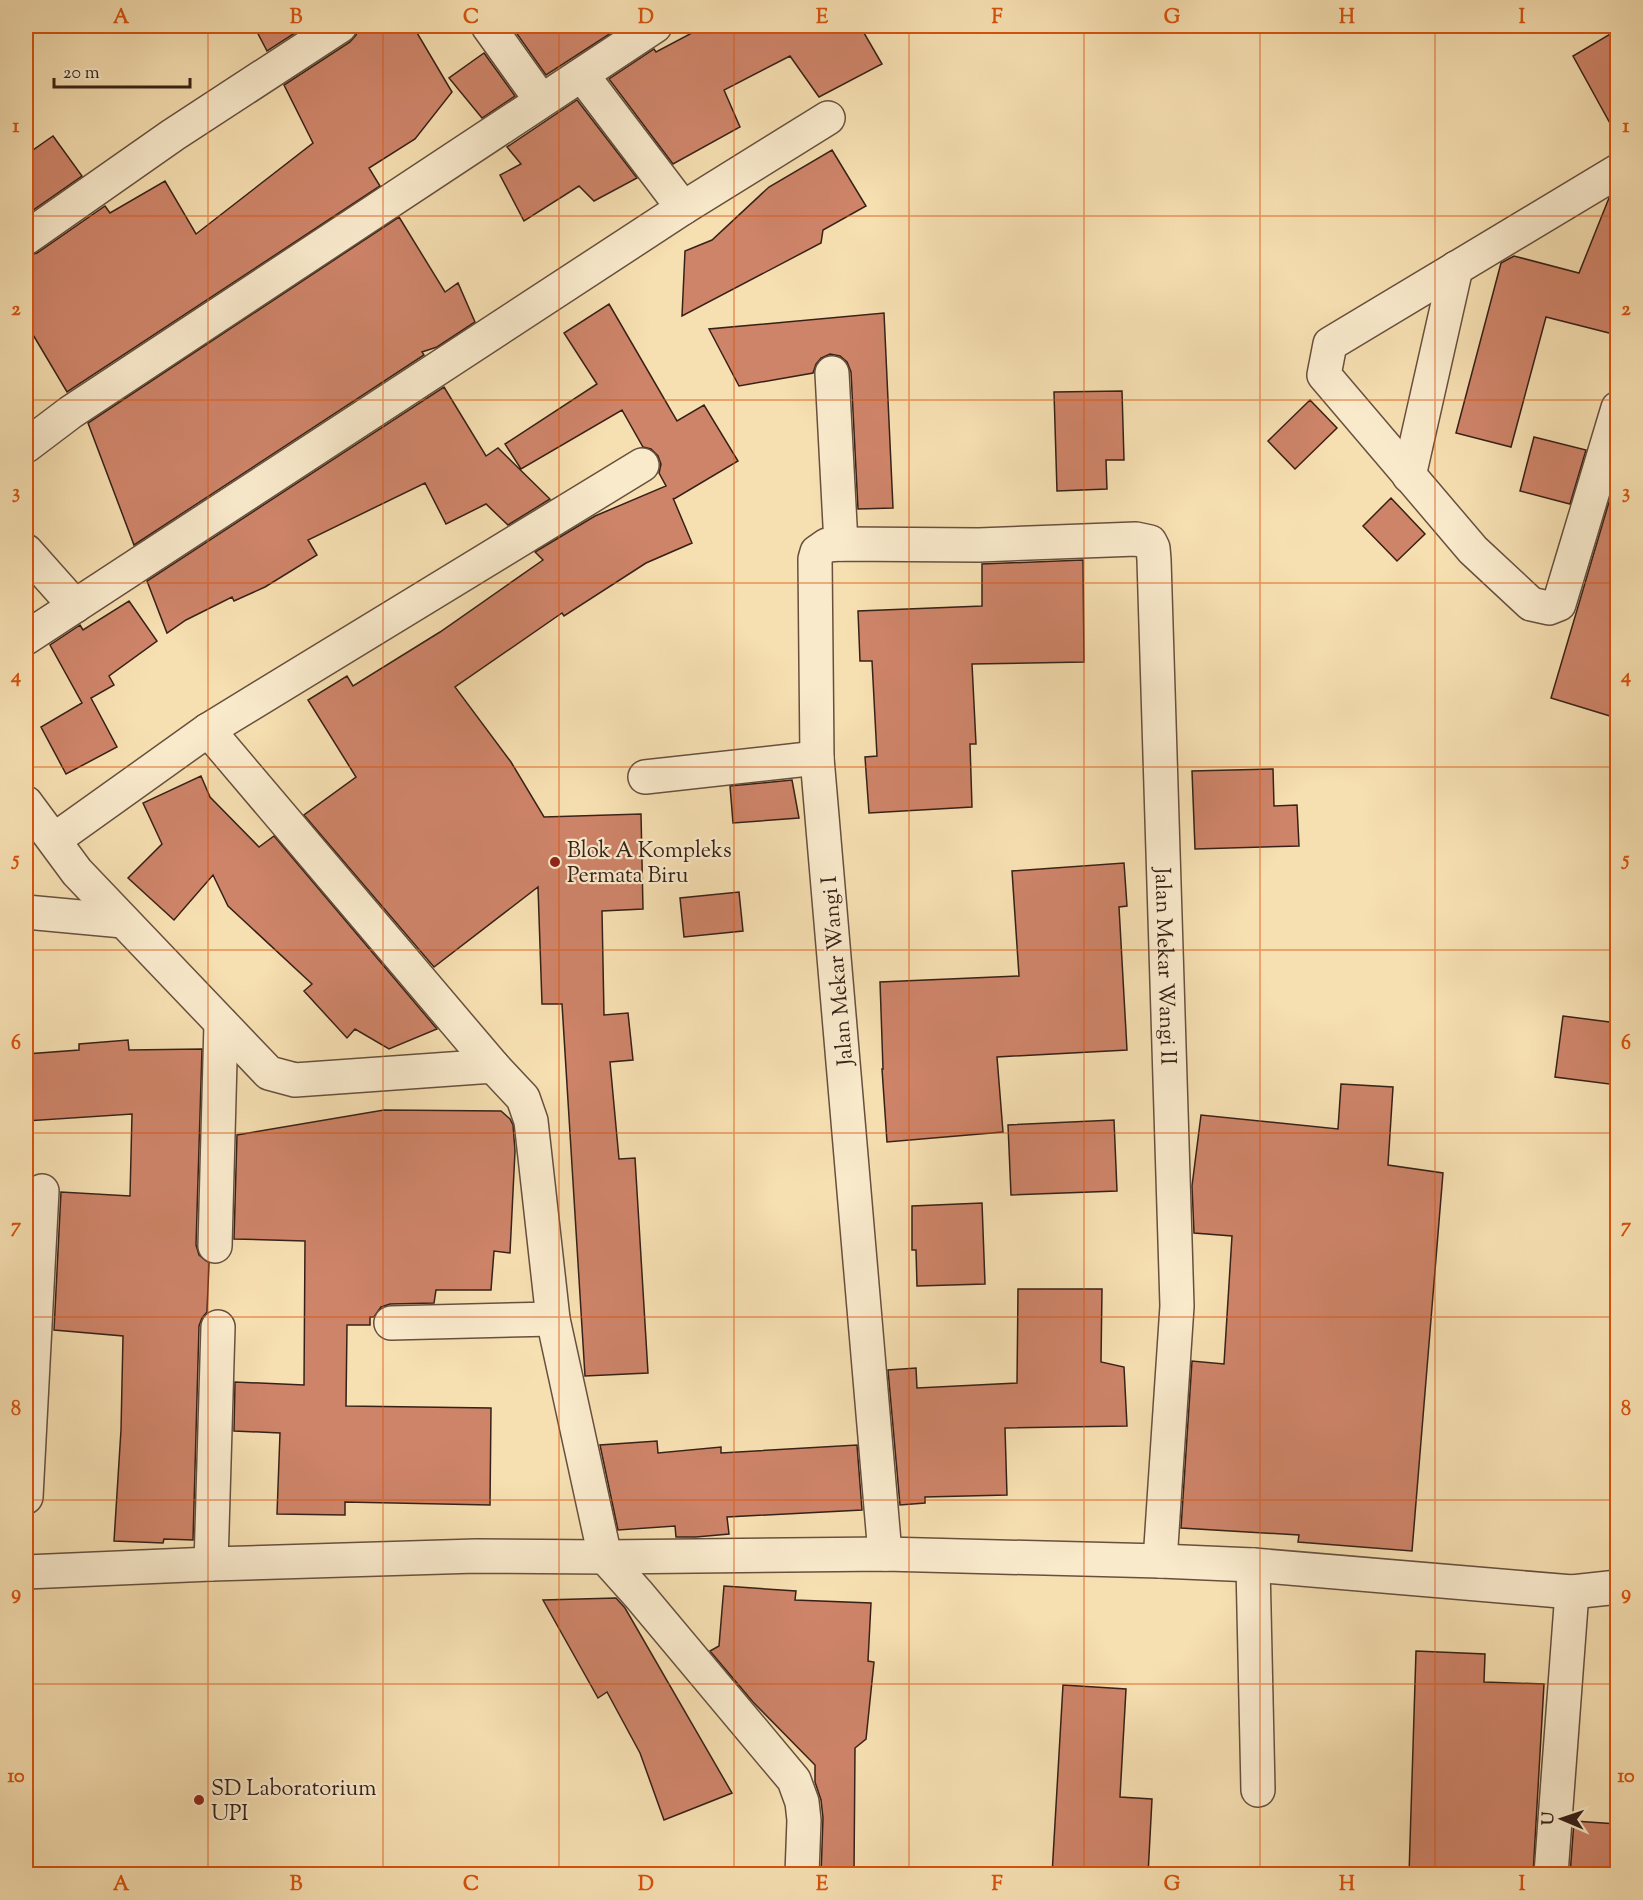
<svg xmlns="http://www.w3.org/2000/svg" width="1643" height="1900" font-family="'Sorts Mill Goudy',serif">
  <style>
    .building { fill: #ce8469; stroke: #372117; stroke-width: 1.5 }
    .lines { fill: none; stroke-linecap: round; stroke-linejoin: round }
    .minor-casing { stroke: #67503e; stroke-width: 36 }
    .minor { stroke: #f9eacc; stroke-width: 33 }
    .grid { fill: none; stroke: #d6530d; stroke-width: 1.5; stroke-opacity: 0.55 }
    .poi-dot { fill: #8f2418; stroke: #f9eacc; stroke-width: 2 }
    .labels { text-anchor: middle; stroke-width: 4.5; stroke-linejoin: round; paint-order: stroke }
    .poi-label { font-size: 22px; fill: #372117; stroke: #f9eacc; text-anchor: start }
    .street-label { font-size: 22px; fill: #372117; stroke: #f9eacc }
    .neatline { fill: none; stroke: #d6530d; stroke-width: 2 }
    .grid-label { font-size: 20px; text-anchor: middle; font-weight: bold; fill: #d6530d }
  </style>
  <rect width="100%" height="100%" fill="#f6dfb1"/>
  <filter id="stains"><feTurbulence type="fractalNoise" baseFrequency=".00333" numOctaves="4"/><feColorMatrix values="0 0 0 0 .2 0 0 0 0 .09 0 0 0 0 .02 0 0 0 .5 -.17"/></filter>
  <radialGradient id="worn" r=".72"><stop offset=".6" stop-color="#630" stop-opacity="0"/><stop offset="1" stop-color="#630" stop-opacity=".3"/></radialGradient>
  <!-- building -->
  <path class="building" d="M 254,26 L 306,26 L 267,51 Z
    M 359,26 L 413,26 L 452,92 L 415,139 L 369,168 L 380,186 L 67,392 L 26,323 L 26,256 L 37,253 L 105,206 L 110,213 L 165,181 L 196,234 L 313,143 L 284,85 L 350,42 L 356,35 Z
    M 522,26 L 622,26 L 546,75 L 515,31 Z
    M 705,26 L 860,26 L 882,64 L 819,97 L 790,56 L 724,90 L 740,127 L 673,164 L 609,79 L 654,49 L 656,52 Z
    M 1617,30 L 1617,136 L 1573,56 Z
    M 484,53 L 515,96 L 482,118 L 449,78 Z
    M 577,100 L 637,178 L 594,201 L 579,186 L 524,221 L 500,175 L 521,164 L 507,147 Z
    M 53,136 L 82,176 L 26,215 L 26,155 Z
    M 832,150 L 866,206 L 823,230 L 821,243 L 682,316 L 685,251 L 712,240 L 769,187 Z
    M 1617,193 L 1617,335 L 1546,317 L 1511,447 L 1456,433 L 1501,263 L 1514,256 L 1579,273 L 1609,198 Z
    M 399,217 L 445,292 L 458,283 L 475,322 L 437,347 L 422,352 L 424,355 L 134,545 L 88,423 Z
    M 609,304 L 677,421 L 704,405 L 738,461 L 674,499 L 673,498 L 692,543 L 646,563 L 564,616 L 562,613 L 455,687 L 511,762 L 544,817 L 641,814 L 643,909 L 602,911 L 604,1015 L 628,1013 L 633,1060 L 610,1062 L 619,1159 L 635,1158 L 648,1373 L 585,1376 L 562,1004 L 542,1004 L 538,887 L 434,967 L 304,815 L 356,777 L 308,700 L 347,676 L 353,686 L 440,632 L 543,560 L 535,552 L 595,516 L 666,486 L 659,473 L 661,464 L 658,456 L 651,449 L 643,447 L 622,410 L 521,469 L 505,444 L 597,384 L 564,333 Z
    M 884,313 L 893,508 L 858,509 L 851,372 L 847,362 L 840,356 L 830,354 L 821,358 L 816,364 L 813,373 L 739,386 L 709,329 Z
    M 444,387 L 486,456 L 498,448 L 550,499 L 508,525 L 486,504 L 446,524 L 425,483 L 308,540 L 317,555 L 265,587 L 234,601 L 232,597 L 186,620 L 167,633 L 147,581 Z
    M 1122,391 L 1124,460 L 1106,460 L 1107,489 L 1057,491 L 1054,392 Z
    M 1310,400 L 1337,428 L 1295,469 L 1268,441 Z
    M 1534,437 L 1586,450 L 1570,504 L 1520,491 Z
    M 1617,475 L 1617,690 L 1610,716 L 1551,698 Z
    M 1391,498 L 1425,534 L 1397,561 L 1363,526 Z
    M 1083,560 L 1084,662 L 972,664 L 976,744 L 970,744 L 972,807 L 869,813 L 865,757 L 877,756 L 872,661 L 860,661 L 858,611 L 982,606 L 982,564 Z
    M 129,601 L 157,641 L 109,676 L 114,685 L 91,698 L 117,747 L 66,774 L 41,727 L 82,703 L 50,645 L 80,625 L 83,630 Z
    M 1273,769 L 1274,806 L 1297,805 L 1299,846 L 1195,849 L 1192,771 Z
    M 201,776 L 210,797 L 259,847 L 274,836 L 437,1029 L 389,1049 L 355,1029 L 347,1038 L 304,991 L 312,984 L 228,906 L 213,875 L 174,920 L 128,878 L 162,844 L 143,803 Z
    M 792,780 L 799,818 L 733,823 L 730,786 Z
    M 1124,863 L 1127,906 L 1119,907 L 1127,1050 L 997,1057 L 1003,1132 L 887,1142 L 882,1069 L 883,1069 L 880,982 L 1019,976 L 1012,871 Z
    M 739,892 L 743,931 L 684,937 L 680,898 Z
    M 1563,1016 L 1617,1023 L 1617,1085 L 1555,1077 Z
    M 128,1040 L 129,1050 L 202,1049 L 196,1245 L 199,1255 L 209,1263 L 207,1312 L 202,1318 L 199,1326 L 193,1540 L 164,1539 L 163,1543 L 114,1541 L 121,1430 L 123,1336 L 54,1330 L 61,1192 L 130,1196 L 132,1114 L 26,1121 L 26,1054 L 79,1050 L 79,1044 Z
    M 1341,1084 L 1393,1087 L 1388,1165 L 1443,1173 L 1412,1551 L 1298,1542 L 1299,1535 L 1181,1528 L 1192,1361 L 1224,1364 L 1232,1236 L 1194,1233 L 1192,1186 L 1201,1115 L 1338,1129 Z
    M 384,1110 L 501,1111 L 510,1119 L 513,1125 L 515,1151 L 510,1253 L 494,1251 L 491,1290 L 436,1290 L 434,1303 L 390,1304 L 381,1307 L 374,1317 L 370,1317 L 370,1325 L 347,1325 L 346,1406 L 491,1408 L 490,1505 L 345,1502 L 345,1515 L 277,1514 L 280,1433 L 234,1431 L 235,1382 L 304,1385 L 305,1241 L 234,1239 L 237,1135 Z
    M 1114,1120 L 1117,1191 L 1011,1195 L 1008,1125 Z
    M 982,1203 L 985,1284 L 917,1286 L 916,1250 L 912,1250 L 912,1206 Z
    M 1018,1289 L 1102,1289 L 1101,1362 L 1124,1367 L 1127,1426 L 1005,1428 L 1007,1495 L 925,1497 L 925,1503 L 900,1505 L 888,1370 L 916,1368 L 917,1388 L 1017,1383 Z
    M 657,1441 L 658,1453 L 721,1447 L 721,1453 L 857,1445 L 862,1510 L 727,1517 L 729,1534 L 696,1537 L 676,1537 L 675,1526 L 618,1530 L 600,1445 Z
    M 724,1586 L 796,1591 L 795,1600 L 871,1603 L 868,1661 L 874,1662 L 866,1739 L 855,1748 L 854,1875 L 821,1875 L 823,1818 L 821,1800 L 815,1782 L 815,1765 L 753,1702 L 710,1651 L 719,1646 Z
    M 616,1598 L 625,1608 L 732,1793 L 664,1820 L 640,1753 L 607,1692 L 598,1698 L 543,1600 Z
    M 1416,1651 L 1485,1654 L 1484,1682 L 1544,1684 L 1533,1875 L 1409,1875 Z
    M 1063,1685 L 1126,1689 L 1120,1797 L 1152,1799 L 1148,1875 L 1052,1875 Z
    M 1574,1821 L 1617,1824 L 1617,1875 L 1570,1875 Z"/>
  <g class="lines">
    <!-- minor casing -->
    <g class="minor-casing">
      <g id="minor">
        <path d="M 488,26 L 541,100"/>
        <path d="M 582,75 L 683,208"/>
        <path d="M 1618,171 L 1330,344 L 1324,375 L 1473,550 L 1531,604 L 1549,608 L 1559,604 L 1618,408"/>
        <path d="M 26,238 L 173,135 L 340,26"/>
        <path d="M 832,373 L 841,544"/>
        <path d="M 26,446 L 71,412 L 655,26"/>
        <path d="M 1409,476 L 1456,268"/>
        <path d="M 26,551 L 75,606"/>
        <path d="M 26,638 L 683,208 L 828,118"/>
        <path d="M 208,730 L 493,1066"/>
        <path d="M 645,777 L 817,758"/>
        <path d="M 26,803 L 77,872 L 269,1073 L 295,1080 L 493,1066 L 523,1098 L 531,1121 L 553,1319 L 605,1557 L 639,1595 L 794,1780 L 802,1802 L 804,1820 L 802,1874"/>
        <path d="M 54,840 L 208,730 L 642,465"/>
        <path d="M 26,912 L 123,921"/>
        <path d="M 215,1246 L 221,1023"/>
        <path d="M 391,1323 L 553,1319"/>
        <path d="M 26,1497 L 42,1191"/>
        <path id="s1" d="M 885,1554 L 817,758 L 815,559 L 817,552 L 827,545 L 841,544 L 979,545 L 1136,539 L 1150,542 L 1153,548 L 1154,560 L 1177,1306 L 1160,1561"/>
        <path d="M 211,1564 L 218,1327"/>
        <path d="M 1253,1565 L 1258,1790"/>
        <path d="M 26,1572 L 211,1564 L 476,1556 L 605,1557 L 885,1554 L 1160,1561 L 1253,1565 L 1572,1592 L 1618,1587"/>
        <path d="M 1551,1874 L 1572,1592"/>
      </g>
    </g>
    <!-- minor -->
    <use href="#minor" class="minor"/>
  </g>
  <!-- grid -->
  <path class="grid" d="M 208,26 L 208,1874M 383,26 L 383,1874M 559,26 L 559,1874M 734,26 L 734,1874M 909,26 L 909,1874M 1084,26 L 1084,1874M 1260,26 L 1260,1874M 1435,26 L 1435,1874M 26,216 L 1618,216M 26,400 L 1618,400M 26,583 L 1618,583M 26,767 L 1618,767M 26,950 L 1618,950M 26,1133 L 1618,1133M 26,1317 L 1618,1317M 26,1500 L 1618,1500M 26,1684 L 1618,1684"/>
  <!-- markers -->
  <g class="poi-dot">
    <circle cx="555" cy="862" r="6"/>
    <circle cx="199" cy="1800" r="6"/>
  </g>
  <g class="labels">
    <!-- poi labels -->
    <g class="poi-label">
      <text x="567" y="857">Blok A Kompleks<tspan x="567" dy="25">Permata Biru</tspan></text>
      <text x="211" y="1795">SD Laboratorium<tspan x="211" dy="25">UPI</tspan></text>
    </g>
    <!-- street labels -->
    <g class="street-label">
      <text dy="8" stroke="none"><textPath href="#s1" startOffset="1766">Jalan Mekar Wangi II</textPath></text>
      <text transform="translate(836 971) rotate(-95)" y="8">Jalan Mekar Wangi I</text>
    </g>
  </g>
  <!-- margin -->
  <rect width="1643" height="1900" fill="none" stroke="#f6dfb1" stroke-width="66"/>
  <!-- north arrow -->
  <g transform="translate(1562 1819) rotate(272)" stroke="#f9eacc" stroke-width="4.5" paint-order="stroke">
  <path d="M0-4.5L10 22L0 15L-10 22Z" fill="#372117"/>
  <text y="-9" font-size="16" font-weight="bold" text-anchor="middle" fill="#372117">U</text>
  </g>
  <!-- scale -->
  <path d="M54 78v9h136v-9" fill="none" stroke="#372117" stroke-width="3"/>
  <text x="63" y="78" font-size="18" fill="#372117" stroke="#f9eacc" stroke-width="4.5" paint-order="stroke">20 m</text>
  <rect x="33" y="33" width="1577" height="1834" class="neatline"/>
  <g class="grid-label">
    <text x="121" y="23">A</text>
    <text x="296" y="23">B</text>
    <text x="471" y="23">C</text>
    <text x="646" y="23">D</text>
    <text x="822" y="23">E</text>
    <text x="997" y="23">F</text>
    <text x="1172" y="23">G</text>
    <text x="1347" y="23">H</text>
    <text x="1522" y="23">I</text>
    <text x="16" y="132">1</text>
    <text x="1626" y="132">1</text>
    <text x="16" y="315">2</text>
    <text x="1626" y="315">2</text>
    <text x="16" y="498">3</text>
    <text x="1626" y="498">3</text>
    <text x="16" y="682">4</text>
    <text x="1626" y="682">4</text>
    <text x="16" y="865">5</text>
    <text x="1626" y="865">5</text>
    <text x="16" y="1049">6</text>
    <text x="1626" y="1049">6</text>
    <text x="16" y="1232">7</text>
    <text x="1626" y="1232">7</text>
    <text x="16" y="1415">8</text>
    <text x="1626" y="1415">8</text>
    <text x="16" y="1599">9</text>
    <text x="1626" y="1599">9</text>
    <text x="16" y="1782">10</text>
    <text x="1626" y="1782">10</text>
    <text x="121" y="1890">A</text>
    <text x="296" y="1890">B</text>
    <text x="471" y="1890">C</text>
    <text x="646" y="1890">D</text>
    <text x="822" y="1890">E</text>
    <text x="997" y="1890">F</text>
    <text x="1172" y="1890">G</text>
    <text x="1347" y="1890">H</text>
    <text x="1522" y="1890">I</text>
  </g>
  <rect width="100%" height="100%" filter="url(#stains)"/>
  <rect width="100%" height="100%" fill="url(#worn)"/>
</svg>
